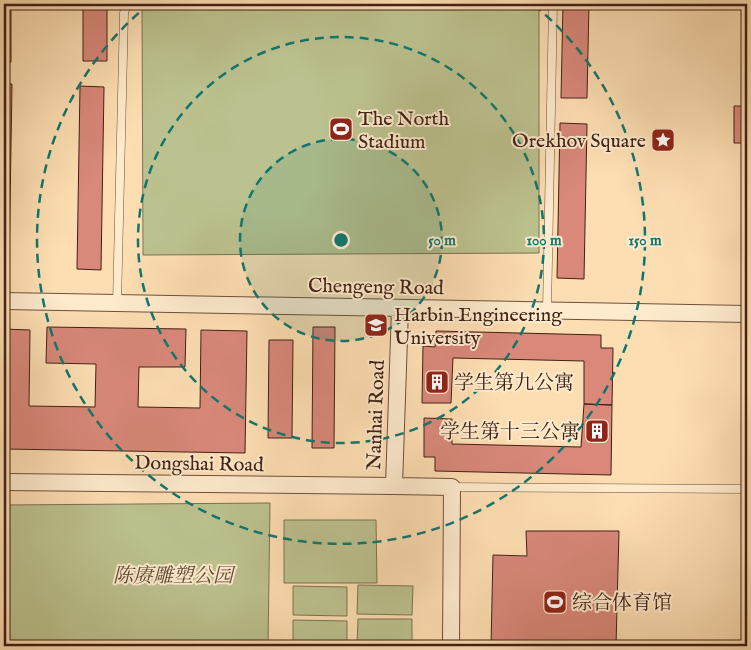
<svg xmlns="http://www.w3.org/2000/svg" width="751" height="650" font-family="'IM FELL English','Noto Serif SC',serif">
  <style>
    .green { fill: #bcc28f; stroke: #7e7252 }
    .building { fill: #d9887a; stroke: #402115 }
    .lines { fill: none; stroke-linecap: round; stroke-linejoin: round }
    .service-casing { stroke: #6f503c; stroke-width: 9 }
    .minor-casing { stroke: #6f503c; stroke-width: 18 }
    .service { stroke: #feeacd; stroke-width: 8 }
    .minor { stroke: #feeacd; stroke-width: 16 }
    .ring { fill: none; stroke: #0f766e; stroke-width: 2.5; stroke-dasharray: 9 6 }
    .labels { text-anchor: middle; stroke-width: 4; stroke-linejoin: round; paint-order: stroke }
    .poi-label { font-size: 20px; fill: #402115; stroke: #feeacd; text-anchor: start }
    .street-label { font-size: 20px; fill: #402115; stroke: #feeacd }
    .park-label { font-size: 20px; font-style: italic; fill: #5f4934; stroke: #feeacd }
    .centre { fill: #0f766e; stroke: #feeacd; stroke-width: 2.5 }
    .ring-label { font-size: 15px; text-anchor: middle; font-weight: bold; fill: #0f766e; stroke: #feeacd; stroke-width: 4; stroke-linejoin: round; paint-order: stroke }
  </style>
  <rect width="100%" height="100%" fill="#fddeb2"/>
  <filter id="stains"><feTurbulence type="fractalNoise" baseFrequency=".004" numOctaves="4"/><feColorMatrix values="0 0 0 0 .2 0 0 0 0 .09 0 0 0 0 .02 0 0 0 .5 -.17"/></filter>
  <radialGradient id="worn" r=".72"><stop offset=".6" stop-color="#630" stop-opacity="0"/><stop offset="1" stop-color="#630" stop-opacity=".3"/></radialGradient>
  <!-- green -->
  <path class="green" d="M 142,4 L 539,4 L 539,253 L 143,255 Z
    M 270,503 L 268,646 L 4,646 L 4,505 Z
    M 284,520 L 376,520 L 377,583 L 284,583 Z
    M 358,585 L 413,586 L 412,615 L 357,614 Z
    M 293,586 L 347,587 L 347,616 L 293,615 Z
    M 358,619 L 412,619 L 412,646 L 357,646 Z
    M 293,620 L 347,621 L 347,646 L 293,646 Z"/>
  <!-- building -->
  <path class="building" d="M 4,4 L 11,4 L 11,62 L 4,62 Z
    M 83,4 L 107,4 L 107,61 L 83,61 Z
    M 563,4 L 589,4 L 587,98 L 561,98 Z
    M 4,84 L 12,84 L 9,267 L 4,267 Z
    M 80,86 L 104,87 L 101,270 L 77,269 Z
    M 734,106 L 747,106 L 747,143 L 734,143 Z
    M 560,123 L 587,124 L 584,279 L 557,278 Z
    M 47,327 L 186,329 L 185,367 L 139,367 L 138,407 L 200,408 L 201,330 L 247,331 L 245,453 L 4,449 L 4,329 L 30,330 L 29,406 L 95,407 L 96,364 L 46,363 Z
    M 313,327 L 335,327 L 334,448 L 312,448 Z
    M 436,331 L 601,335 L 601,348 L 613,348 L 612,405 L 584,404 L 584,361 L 453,358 L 451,403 L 422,403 L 423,346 L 435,347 Z
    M 269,340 L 293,340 L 292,438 L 268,438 Z
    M 584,404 L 612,405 L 611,475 L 435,471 L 435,457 L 424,457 L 424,418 L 452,419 L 452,444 L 581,447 Z
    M 526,531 L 619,531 L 616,646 L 491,646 L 493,555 L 527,556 Z"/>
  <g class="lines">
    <!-- service casing -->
    <g class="service-casing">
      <path id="service" d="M 117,303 L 124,13 L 127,4
        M 547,310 L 553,4
        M 452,487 L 747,489"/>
    </g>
    <!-- minor casing -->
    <g class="minor-casing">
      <path id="minor" d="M 4,301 L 747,314
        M 400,308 L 394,486 L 452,487 L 451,646
        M 4,482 L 394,486"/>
    </g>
    <!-- service -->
    <use href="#service" class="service"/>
    <!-- minor -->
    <use href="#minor" class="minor"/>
  </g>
  <!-- distance rings -->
  <circle cx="341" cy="240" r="101" fill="#0f766e" fill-opacity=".12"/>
  <g class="ring">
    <circle cx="341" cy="240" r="101"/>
    <circle cx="341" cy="240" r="203"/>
    <path d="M534 5A304 304 0 1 1 148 5"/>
  </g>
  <!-- icons -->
  <defs>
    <g id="stadium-square" transform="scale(1.25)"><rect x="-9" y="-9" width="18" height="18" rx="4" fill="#8f2418" stroke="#feeacd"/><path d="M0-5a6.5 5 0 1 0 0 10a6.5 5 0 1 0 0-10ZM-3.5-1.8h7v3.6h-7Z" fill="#fff"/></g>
    <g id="sight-square" transform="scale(1.25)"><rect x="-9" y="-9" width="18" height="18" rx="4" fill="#8f2418" stroke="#feeacd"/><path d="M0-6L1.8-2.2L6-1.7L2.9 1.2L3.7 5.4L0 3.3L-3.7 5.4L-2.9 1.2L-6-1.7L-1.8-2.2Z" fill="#fff"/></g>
    <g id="university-square" transform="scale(1.25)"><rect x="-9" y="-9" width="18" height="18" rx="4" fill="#8f2418" stroke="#feeacd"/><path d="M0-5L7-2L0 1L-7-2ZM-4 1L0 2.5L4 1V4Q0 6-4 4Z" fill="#fff"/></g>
    <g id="building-square" transform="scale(1.25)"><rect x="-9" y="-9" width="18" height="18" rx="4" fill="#8f2418" stroke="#feeacd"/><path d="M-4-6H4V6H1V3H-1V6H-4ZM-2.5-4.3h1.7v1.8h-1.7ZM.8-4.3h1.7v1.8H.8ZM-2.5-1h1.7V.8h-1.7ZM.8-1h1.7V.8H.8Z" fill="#fff"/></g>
  </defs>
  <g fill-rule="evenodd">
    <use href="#stadium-square" x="341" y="129"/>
    <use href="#sight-square" x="663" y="140"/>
    <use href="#university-square" x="376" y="325"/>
    <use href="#building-square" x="437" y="382"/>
    <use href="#building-square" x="597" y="431"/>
    <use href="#stadium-square" x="555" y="602"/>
  </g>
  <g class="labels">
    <!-- poi labels -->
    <g class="poi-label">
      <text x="358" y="125">The North<tspan x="358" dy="23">Stadium</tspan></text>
      <text x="646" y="147" text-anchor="end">Orekhov Square</text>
      <text x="394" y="321">Harbin Engineering<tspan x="394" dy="23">University</tspan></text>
      <text x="454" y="389">学生第九公寓</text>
      <text x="580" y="438" text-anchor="end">学生第十三公寓</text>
      <text x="572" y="609">综合体育馆</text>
    </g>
    <!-- street labels -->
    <g class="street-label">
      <text transform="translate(376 286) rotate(1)" y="7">Chengeng Road</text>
      <text transform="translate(375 415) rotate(-88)" y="7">Nanhai Road</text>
      <text transform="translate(199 463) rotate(1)" y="7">Dongshai Road</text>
    </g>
    <!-- park labels -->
    <g class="park-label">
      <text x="173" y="582">陈赓雕塑公园</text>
    </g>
  </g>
  <circle cx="341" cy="240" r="8" class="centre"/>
  <g class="ring-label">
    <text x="442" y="245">50 m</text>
    <text x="544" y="245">100 m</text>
    <text x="645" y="245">150 m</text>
  </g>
  <!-- margin -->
  <rect width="751" height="650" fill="none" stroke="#fddeb2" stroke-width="20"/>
  <rect x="5" y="5" width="741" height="640" fill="none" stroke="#402115" stroke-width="2.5"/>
  <rect x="10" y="10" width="731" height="630" fill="none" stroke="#402115"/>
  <rect width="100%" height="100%" filter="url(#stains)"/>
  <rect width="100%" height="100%" fill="url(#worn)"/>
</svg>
